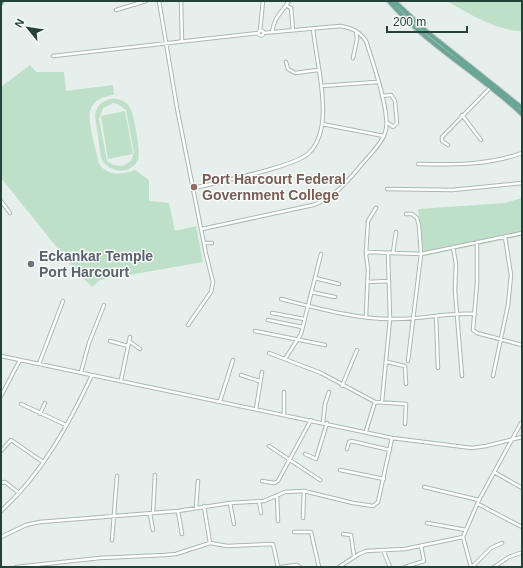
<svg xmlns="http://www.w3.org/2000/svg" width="523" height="568" font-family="Helvetica,sans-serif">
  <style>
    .green { fill: #bfe0c8; fill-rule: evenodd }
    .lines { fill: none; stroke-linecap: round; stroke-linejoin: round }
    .minor-casing { stroke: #a8b8b2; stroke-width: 4.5 }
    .primary-casing { stroke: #c2cac8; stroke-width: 6 }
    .minor { stroke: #fff; stroke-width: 2.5 }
    .primary { stroke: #6aa596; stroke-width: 4 }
    .education-dot { fill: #8d6e63; stroke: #f7fbf9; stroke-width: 1.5 }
    .worship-dot { fill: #6b7280; stroke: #f7fbf9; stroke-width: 1.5 }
    .labels { text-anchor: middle; stroke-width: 3; stroke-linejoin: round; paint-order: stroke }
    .education-label { font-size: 14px; font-weight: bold; fill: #785e54; stroke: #f7fbf9; text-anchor: start }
    .worship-label { font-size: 14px; font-weight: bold; fill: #5b616d; stroke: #f7fbf9; text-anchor: start }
  </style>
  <rect width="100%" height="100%" fill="#e6efeb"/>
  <!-- green -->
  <path class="green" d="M 447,1 L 522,1 L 522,31 C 497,31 469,14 447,1 Z
    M 30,65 L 36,72 L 64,72 L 66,91 L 113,85 L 114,95 C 104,96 93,100 90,111 C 87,120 97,154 99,164 C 108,176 122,175 135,170 L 149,180 L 149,201 L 169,203 L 175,231 L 196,226 L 203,262 L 100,280 L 92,287 L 75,270 L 1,178 L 1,87 Z
    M 110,99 C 117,98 125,100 129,106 C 134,112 141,153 138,160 C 130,176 108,173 101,158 L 95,115 C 97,106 101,102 110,99 ZM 113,103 L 118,104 L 126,110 L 134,153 L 131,161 L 123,166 L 113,165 L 107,161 L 99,119 L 103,108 Z
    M 125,111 L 133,154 L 108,159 L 101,116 Z
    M 522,198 L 522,236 L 424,256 L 418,209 L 505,203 Z"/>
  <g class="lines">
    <!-- minor casing -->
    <g class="minor-casing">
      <path id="minor" d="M 159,1 L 177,108 L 206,254 L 213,282 L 211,292 L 188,325
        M 181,1 L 182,42
        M 287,6 L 291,8 L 293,30
        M 116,10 L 146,1
        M258.5 33a2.5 2.5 0 1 1 5 0a2.5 2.5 0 1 1-5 0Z
        M 260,31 L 263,1
        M 272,32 C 275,15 281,14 289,1
        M 53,56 L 258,33
        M 353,58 L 357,39 L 356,31
        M 286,62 L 288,69 L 295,73 L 318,70
        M 321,86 L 377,82
        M 382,96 L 391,95 L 395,101 L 397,123 L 393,127 L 388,123
        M 462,115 L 481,140
        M 322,124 L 384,136
        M 448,145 L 442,141 L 442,137 L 491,87
        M 418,164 C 452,165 490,165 522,153
        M 194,188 C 217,182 295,167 309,153 C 320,142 323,125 323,110 C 323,83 316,56 313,29
        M 387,189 L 452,190 L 522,183
        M 1,201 L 10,213
        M 406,214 L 412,214 L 417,218 L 419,226 L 421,254 L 408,361
        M 202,229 L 313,205 C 332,199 345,184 358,169 C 366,158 381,146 385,133 C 392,116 372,60 366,41 C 359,31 352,28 340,26 L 263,33
        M 477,242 L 477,283 L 473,330 L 477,333 L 522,345
        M 204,243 L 212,243
        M 453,247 L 456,264 L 455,291 L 462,376
        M 366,253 L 368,221 L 376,208
        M 393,253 L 396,232
        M 315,278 L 339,284
        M 368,282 L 389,281
        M 311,292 L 335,297
        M 281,299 C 317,308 355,319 392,319 C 420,320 447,312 475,314
        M 272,313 L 304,319
        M 366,316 L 368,269 L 366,255 L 368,252 L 421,254 L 522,233
        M 436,316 L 438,368
        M 268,320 L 302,327
        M 255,331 L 325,345
        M 110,341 L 128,346
        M 129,341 L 140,349
        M 269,353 L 321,373 L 375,402 L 406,404 L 405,424
        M 1,356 L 392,438 L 472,448 L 486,446 L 522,437
        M 285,359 L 301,334 L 321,254
        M 387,362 L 405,366 L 406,384
        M 39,364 L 63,301
        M 81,372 L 89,343 L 104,305
        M 241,375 L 259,381
        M 493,376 L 508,305 L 511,275 L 505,237
        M 121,380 L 130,337
        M 342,386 L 357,350
        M 284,392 L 284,414
        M 1,396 L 20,360
        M 220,401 L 233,360
        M 382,401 L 390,319 L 388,253
        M 21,404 L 66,425
        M 256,409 L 262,372
        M 40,414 L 45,403
        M 323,422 L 325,404 L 329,392
        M 366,431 L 375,402
        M 269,446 L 320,480
        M 347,449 L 349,442 L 351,441 L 390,450
        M 1,451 L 11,440 L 43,462
        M 305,454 L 316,459 L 327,423
        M 340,470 L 384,479
        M 494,472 L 522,488
        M 262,481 L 274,483 L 278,481 L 311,420
        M 1,483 L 5,482 L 19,493
        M 424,487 L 479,500
        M 277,495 L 278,521
        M 259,501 L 261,513
        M 230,503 L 234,524
        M 478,504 L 522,527
        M 204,506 L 210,543
        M 196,508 L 198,481
        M 1,511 C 42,474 69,424 92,375
        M 178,511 L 182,534
        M 153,513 L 155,475
        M 150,514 L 153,530
        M 303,518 L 304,491
        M 427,523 L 466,530
        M 294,532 L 311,532 L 319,567
        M 343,534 L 351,535 L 354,556
        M 1,537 L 26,525 L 40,522 L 178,511 L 230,503 L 264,501 L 285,492 L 304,491 L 353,503 L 373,506 L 378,502 L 392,438
        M 112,540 L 117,476
        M 383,550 L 390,567
        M 16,567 L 100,558 L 165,555 L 176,554 L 210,543 L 227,546 L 273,544 L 278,567
        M 280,567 L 297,565 L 300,567
        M 339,567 L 359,554 L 366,551 L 405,549 L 463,537
        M 405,567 L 424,561 L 421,546
        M 471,567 L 463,537 L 479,500 L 521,423
        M 472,567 L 491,548 L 502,543
        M 494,567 L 509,557 L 520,553"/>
    </g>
    <!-- primary casing -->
    <g class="primary-casing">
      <path id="primary" d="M 389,1 C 427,45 480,74 522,114
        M 394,1 L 427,32 L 522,108
        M 1,3 L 2,1"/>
    </g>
    <!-- minor -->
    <use href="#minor" class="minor"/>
    <!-- primary -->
    <use href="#primary" class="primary"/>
  </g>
  <!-- markers -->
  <circle class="education-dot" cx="194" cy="187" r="4"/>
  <circle class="worship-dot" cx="31" cy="264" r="4"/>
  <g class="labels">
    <!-- education labels -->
    <g class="education-label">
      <text x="202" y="184">Port Harcourt Federal<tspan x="202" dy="16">Government College</tspan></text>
    </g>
    <!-- worship labels -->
    <g class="worship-label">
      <text x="39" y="261">Eckankar Temple<tspan x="39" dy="16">Port Harcourt</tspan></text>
    </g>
  </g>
  <!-- border -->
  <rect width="523" height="568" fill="none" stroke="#24423a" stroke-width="4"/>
  <!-- north arrow -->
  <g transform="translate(28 28) rotate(300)" stroke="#f7fbf9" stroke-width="3" paint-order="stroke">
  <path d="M0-3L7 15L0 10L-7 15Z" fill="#24423a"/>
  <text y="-6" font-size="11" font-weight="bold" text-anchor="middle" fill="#24423a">N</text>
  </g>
  <!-- scale -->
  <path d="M387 26v6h80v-6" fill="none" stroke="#24423a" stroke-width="2"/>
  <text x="393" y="26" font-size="12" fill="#24423a" stroke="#f7fbf9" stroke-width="3" paint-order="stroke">200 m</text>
</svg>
